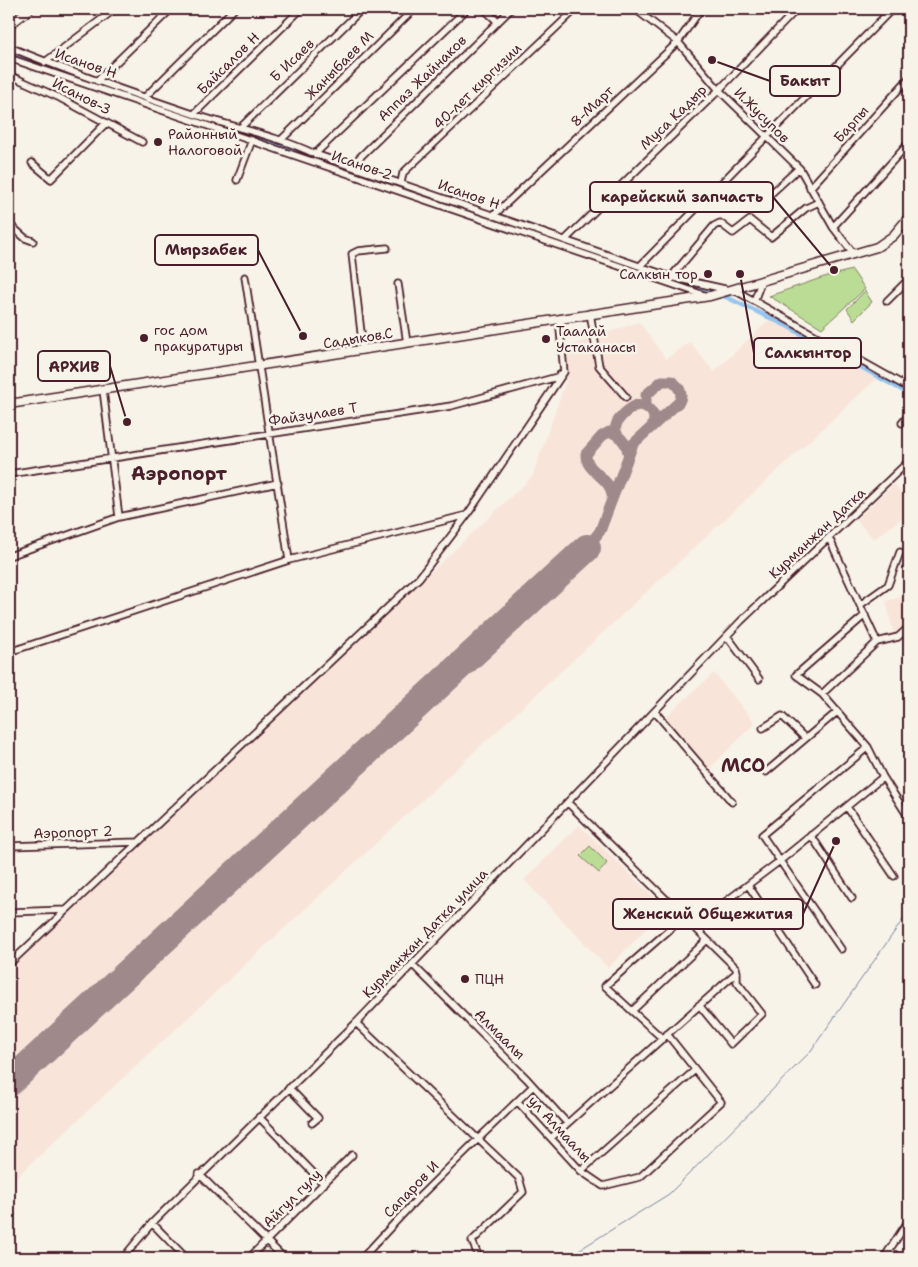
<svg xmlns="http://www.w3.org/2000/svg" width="918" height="1267" font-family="'Shantell Sans',sans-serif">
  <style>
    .built { fill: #f9e4da }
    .green { fill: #badc95; stroke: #827e60 }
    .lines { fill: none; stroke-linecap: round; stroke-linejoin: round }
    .stream { stroke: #7783a1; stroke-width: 1 }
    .canal { stroke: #95c5f0; stroke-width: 4.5 }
    .taxiway { stroke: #a0898a; stroke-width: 11 }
    .runway { stroke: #a0898a; stroke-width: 28 }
    .minor-casing { stroke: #4a1f2b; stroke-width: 9 }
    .major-casing { stroke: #4a1f2b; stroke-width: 11 }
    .minor { stroke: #f7f3e8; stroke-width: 5.5 }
    .major { stroke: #f7f3e8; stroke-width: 8 }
    .poi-dot { fill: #4a1f2b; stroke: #f7f3e8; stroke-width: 2 }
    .labels { text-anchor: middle; stroke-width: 5; stroke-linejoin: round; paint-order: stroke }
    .street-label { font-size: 14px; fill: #4a1f2b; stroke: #f7f3e8 }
    .poi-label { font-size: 14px; fill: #4a1f2b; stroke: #f7f3e8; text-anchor: start }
    .district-label { font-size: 19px; font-weight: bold; fill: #4a1f2b; stroke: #f7f3e8 }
    .leader { fill: none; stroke: #4a1f2b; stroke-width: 2 }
    .callout-dot { fill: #4a1f2b; stroke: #f7f3e8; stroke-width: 2 }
    .callout { fill: #f7f3e8; stroke: #4a1f2b; stroke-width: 2 }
    .callout-label { font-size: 15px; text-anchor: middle; font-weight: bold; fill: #4a1f2b }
  </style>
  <rect width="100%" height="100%" fill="#f7f3e8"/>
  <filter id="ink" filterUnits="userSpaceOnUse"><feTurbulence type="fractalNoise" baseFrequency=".02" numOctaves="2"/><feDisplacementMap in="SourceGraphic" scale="10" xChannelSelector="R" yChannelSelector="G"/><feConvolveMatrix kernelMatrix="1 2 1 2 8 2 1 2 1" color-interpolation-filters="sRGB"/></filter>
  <g filter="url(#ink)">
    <!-- built -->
    <path class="built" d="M 774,320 L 876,379 L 9,1184 L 9,969 L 532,477 L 567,378 L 563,348 L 639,322 L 666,359 L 690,342 L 714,372 L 768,321 Z
      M 894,484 L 909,503 L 909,513 L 874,539 L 856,520 Z
      M 909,595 L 909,624 L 894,635 L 886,601 Z
      M 714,673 L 755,723 L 707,771 L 662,720 Z
      M 579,825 L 666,909 L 608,968 L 524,880 Z"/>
    <!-- green -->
    <path class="green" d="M 852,270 L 865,289 L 822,328 L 769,296 L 824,277 Z
      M 865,291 L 872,302 L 854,320 L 847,309 Z
      M 590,846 L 607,863 L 599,873 L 580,856 Z"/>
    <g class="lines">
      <!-- stream -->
      <path class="stream" d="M 566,1258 L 669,1194 L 810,1052 L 909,911"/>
      <!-- canal -->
      <path class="canal" d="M 9,54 L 90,81
        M 199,119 L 318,158
        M 335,164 L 559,241
        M 670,279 L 726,297 L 787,326 L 909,394"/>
      <!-- taxiway -->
      <path class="taxiway" d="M 617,434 C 611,422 627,410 637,405 C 649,405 658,415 652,426
        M 612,496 C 612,478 585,472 586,454 L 602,436 L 609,432 C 619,433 627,444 628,453
        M 587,548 L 600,531 L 633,444 L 679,402 C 684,393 679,386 671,381 L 662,381 L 646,395 L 646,406"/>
      <!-- runway -->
      <path class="runway" d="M 9,1083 L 587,548"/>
      <!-- minor casing -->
      <g class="minor-casing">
        <path id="minor" d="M 484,9 L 498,22
          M 635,9 L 678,42 L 719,90 L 800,169 L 833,227 L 853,253
          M 905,9 L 909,12
          M 9,47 C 70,72 133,94 196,115 C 236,128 277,136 315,154 L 671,277 L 738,292 L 909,388
          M 9,58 L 707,296
          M 45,62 L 115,9
          M 9,75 L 60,98 L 142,142
          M 97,81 L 171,9
          M 145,97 L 234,9
          M 194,114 L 301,9
          M 240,128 L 362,9
          M 282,139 L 414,9
          M 315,154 L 467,9
          M 32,163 L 51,179 L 106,123
          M 351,166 L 511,9
          M 237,180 L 252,140
          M 401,183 L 403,173 L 576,9
          M 810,188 L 909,78
          M 764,200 L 799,168
          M 493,216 L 678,42 L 701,9
          M 9,224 L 25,238 L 33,241
          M 833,227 L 909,143
          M 565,240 L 719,90 L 797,9
          M 640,266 L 892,9
          M 245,277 L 289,560
          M 671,277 L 714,226 L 720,223 L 733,233 L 750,220 L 771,237 L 806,208 L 819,202
          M 398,284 L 407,343
          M 754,301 L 762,280
          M 887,301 L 909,279
          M 590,313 L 599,366 L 626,397
          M 363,350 L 352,254 L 358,251 L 387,248
          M 902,423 L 909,415
          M 9,474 L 451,406 L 557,377 L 564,372 L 560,330 L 561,318
          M 119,517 L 278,483
          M 829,538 L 877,642
          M 9,556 L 119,517 L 103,390
          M 860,605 L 888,585 L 900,552
          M 865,615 L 796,675 L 822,694 L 868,747 L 883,777 L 909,818
          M 727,636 L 759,679
          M 877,642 L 898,637 L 909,627
          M 9,652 L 289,560 L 467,515 L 564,372
          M 822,694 L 877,642
          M 655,712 L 732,802
          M 763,728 L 782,716 L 805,738
          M 766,772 L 837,712
          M 568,803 L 736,968 L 737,972
          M 847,807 L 894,876
          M 811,835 L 852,898
          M 9,846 L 138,842
          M 748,885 L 815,985
          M 9,912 L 66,910
          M 693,926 L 781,860 L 883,777
          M 841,949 L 762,835 L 868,747
          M 9,964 L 419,578 L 467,515
          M 412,964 L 527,1079 L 567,1123
          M 632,1011 L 605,986 L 684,917
          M 356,1023 L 478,1139 L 416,1200 L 362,1258
          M 663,1039 L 632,1011 L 707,940
          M 289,1088 L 318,1118 L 312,1123
          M 517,1101 L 581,1171 L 603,1186 L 640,1177 L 721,1102 L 667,1034
          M 259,1117 L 324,1184
          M 551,1138 L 737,972 L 737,982 L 762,1014 L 731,1044 L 699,1005
          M 581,1171 L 695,1070
          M 199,1174 L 284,1258
          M 152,1223 L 186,1258
          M 889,1250 L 899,1258
          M 123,1258 L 152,1223 L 356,1023 L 741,621 L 909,461
          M 249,1258 L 352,1155
          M 474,1258 L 478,1255 L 472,1241 L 523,1192 L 519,1178 L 478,1139 L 533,1086
          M 884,1258 L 909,1220"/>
      </g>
      <!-- major casing -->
      <g class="major-casing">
        <path id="major" d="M 9,25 L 30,9
          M 9,404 L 710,296 L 877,247 L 893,236 L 909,217"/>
      </g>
      <!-- minor -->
      <use href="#minor" class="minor"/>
      <!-- major -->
      <use href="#major" class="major"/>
    </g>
  </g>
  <!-- markers -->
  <g class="poi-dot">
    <circle cx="158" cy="142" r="5"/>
    <circle cx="708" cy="274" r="5"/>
    <circle cx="144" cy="338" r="5"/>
    <circle cx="546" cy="339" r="5"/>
    <circle cx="465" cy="979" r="5"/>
  </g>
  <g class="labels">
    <!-- street labels -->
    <g class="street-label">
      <text transform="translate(292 60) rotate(-44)" y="5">Б Исаев</text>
      <text transform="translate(86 63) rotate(19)" y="5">Исанов Н</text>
      <text transform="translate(228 63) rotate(-45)" y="5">Байсалов Н</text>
      <text transform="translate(339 65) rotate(-45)" y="5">Жаныбаев М</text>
      <text transform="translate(422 78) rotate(-44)" y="5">Аппаз Жайнаков</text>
      <text transform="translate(477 86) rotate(-44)" y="5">40-лет киргизии</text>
      <text transform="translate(82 96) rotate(27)" y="5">Исанов-3</text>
      <text transform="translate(592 106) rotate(-43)" y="5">8-Март</text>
      <text transform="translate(762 115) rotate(45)" y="5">И.Жусупов</text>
      <text transform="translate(673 117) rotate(-44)" y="5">Муса Кадыр</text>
      <text transform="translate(851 124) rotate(-48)" y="5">Барпы</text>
      <text transform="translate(362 165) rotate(19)" y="5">Исанов-2</text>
      <text transform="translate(469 194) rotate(19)" y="5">Исанов Н</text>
      <text transform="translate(358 338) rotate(-9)" y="5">Садыков.С</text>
      <text transform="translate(313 414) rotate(-9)" y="5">Файзулаев Т</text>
      <text transform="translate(817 533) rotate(-43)" y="5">Курманжан Датка</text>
      <text transform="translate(73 832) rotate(-2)" y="5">Аэропорт 2</text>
      <text transform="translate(425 933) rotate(-46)" y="5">Курманжан Датка улица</text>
      <text transform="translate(500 1034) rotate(45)" y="5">Алмаалы</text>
      <text transform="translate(560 1129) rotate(47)" y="5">ул Алмаалы</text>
      <text transform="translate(411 1189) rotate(-46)" y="5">Сапаров И</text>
      <text transform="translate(292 1198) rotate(-45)" y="5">Айгул гулу</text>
    </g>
    <!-- poi labels -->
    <g class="poi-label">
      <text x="168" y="139">Районный<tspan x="168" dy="16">Налоговой</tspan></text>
      <text x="698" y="279" text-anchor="end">Салкын тор</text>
      <text x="154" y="335">гос дом<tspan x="154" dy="16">пракуратуры</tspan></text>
      <text x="556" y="336">Таалай<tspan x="556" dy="16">Устаканасы</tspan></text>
      <text x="475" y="984">ПЦН</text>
    </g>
    <!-- district labels -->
    <g class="district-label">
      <text x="179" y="480">Аэропорт</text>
      <text x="743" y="772">МСО</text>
    </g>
  </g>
  <!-- callouts -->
  <path class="leader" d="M712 60L770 81M834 270L773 197M303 336L258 250M740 274L754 353M127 422L110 366M836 841L803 914"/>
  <g class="callout-dot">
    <circle cx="712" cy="60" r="5"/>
    <circle cx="834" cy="270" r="5"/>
    <circle cx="303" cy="336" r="5"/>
    <circle cx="740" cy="274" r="5"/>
    <circle cx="127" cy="422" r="5"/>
    <circle cx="836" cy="841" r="5"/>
  </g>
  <g class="callout">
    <rect x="770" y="66" width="70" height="30" rx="5"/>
    <rect x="590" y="182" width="183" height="30" rx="5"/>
    <rect x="155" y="235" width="103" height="30" rx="5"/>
    <rect x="754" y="338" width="107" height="30" rx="5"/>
    <rect x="38" y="351" width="72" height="30" rx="5"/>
    <rect x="613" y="899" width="190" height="30" rx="5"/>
  </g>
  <g class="callout-label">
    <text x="805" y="86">Бакыт</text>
    <text x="682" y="202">карейский запчасть</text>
    <text x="206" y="255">Мырзабек</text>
    <text x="808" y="358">Салкынтор</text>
    <text x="74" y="372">АРХИВ</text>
    <text x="708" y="919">Женский Общежития</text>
  </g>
  <!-- margin -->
  <rect width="918" height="1267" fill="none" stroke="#f7f3e8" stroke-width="30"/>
  <rect x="15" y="15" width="888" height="1237" fill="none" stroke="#4a1f2b" stroke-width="2" filter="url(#ink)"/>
</svg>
